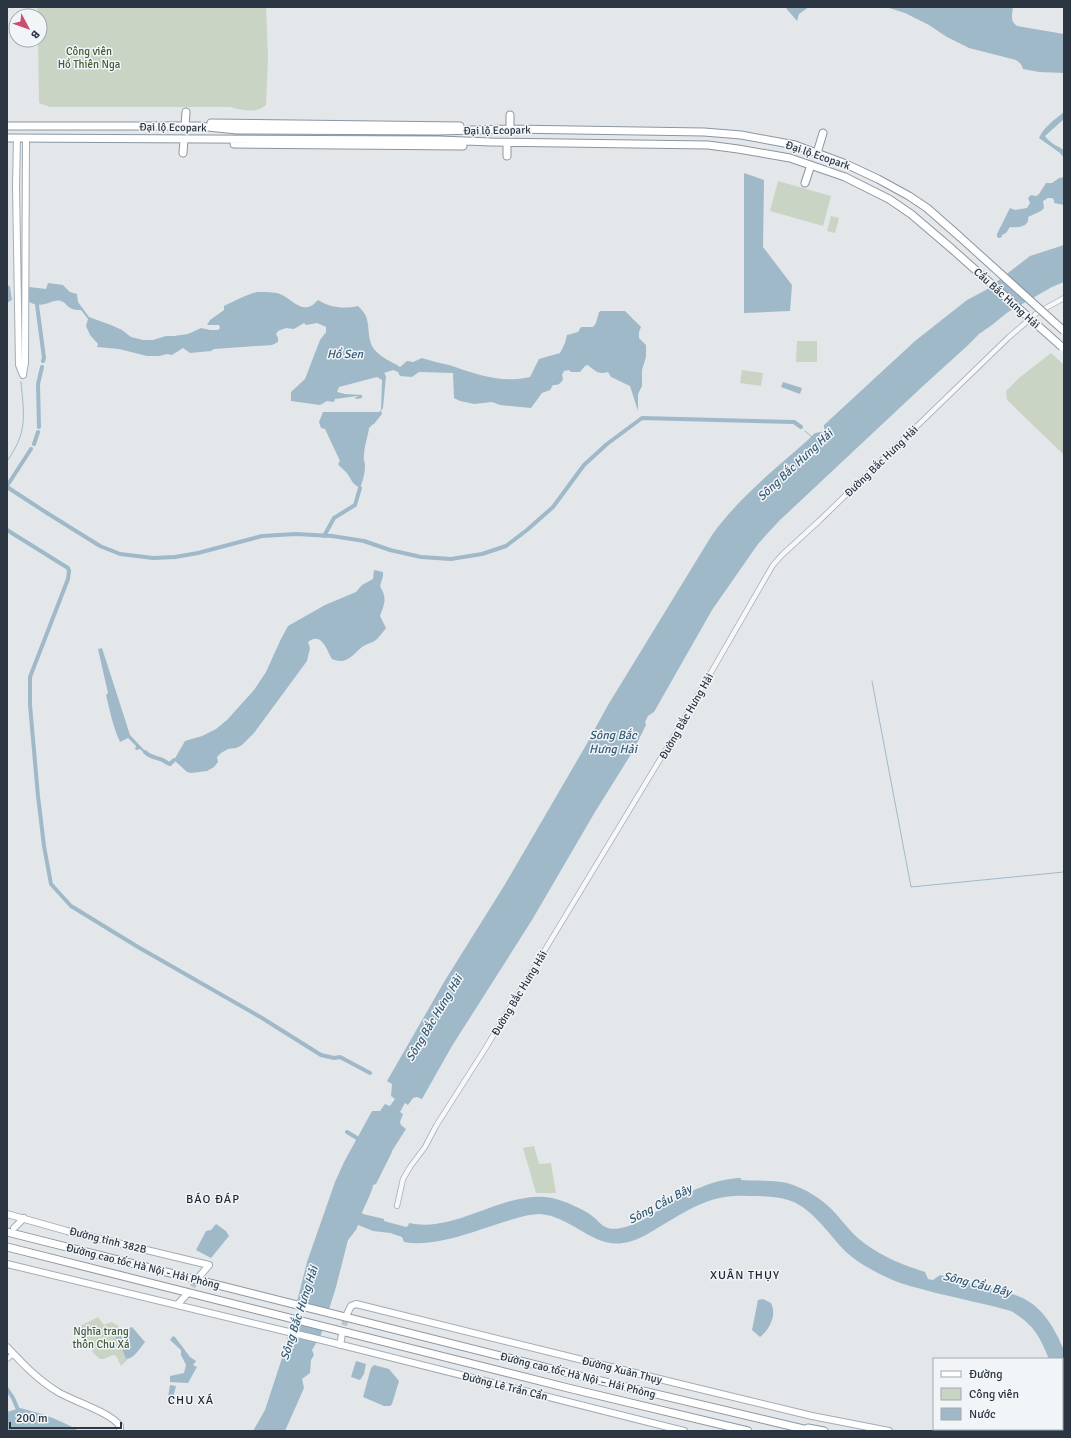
<svg xmlns="http://www.w3.org/2000/svg" width="1071" height="1438" font-family="Signika,sans-serif">
  <style>
    .green { fill: #cad4c4 }
    .water { fill: #9fb9c9 }
    .pier { fill: #e3e7ea }
    .lines { fill: none; stroke-linecap: round; stroke-linejoin: round }
    .stream { stroke: #9fb9c9; stroke-width: 1 }
    .canal { stroke: #9fb9c9; stroke-width: 4 }
    .major-tunnel { stroke: #bec4c8; stroke-width: 6; stroke-dasharray: 6 3; stroke-linecap: butt }
    .minor-casing { stroke: #a8aeb4; stroke-width: 6 }
    .major-casing { stroke: #a2adb6; stroke-width: 8 }
    .highway-casing { stroke: #8a96a1; stroke-width: 9 }
    .minor { stroke: #f5f7f9; stroke-width: 4.5 }
    .major { stroke: #fff; stroke-width: 6 }
    .highway { stroke: #fff; stroke-width: 7 }
    .highway-bridge-casing { stroke: #8a96a1; stroke-width: 9; stroke-linecap: butt }
    .highway-bridge { stroke: #fff; stroke-width: 7 }
    .labels { text-anchor: middle; stroke-width: 3; stroke-linejoin: round; paint-order: stroke }
    .park-label { font-size: 11px; fill: #445d38; stroke: #f2f5f8 }
    .street-label { font-size: 11px; fill: #2b3642; stroke: #f2f5f8 }
    .water-label { font-size: 12px; font-style: italic; fill: #365b75; stroke: #f2f5f8 }
    .neighbourhood-label { font-size: 12px; letter-spacing: 1px; fill: #1d2733; stroke: #f2f5f8 }
  </style>
  <rect width="100%" height="100%" fill="#e3e7ea"/>
  <!-- green -->
  <path class="green" d="M 37,7 L 266,7 L 268,58 L 266,105 C 256,114 242,110 230,107 L 50,107 L 39,103 L 38,40 L 40,40 L 40,16 L 38,16 Z
    M 778,181 L 831,196 L 823,226 L 770,211 Z
    M 831,216 L 839,218 L 835,233 L 827,231 Z
    M 797,341 L 817,341 L 817,362 L 796,362 Z
    M 1051,353 L 1064,365 L 1064,455 L 1007,400 L 1006,391 L 1019,378 Z
    M 742,370 L 763,373 L 761,386 L 740,383 Z
    M 534,1146 L 539,1164 L 551,1163 L 556,1193 L 536,1193 L 523,1148 Z
    M 98,1317 L 104,1325 L 111,1322 L 117,1325 L 121,1330 L 114,1335 L 119,1342 L 126,1359 L 128,1359 L 121,1366 L 116,1356 L 113,1355 L 104,1359 L 100,1359 L 94,1354 L 78,1327 Z"/>
  <!-- water -->
  <path class="water" d="M 785,7 L 809,7 L 799,14 L 797,21 Z
    M 886,7 L 1013,7 C 1012,15 1010,21 1017,26 L 1064,34 L 1064,73 L 1039,72 L 1023,69 L 1021,64 L 1016,60 L 969,48 L 947,37 L 929,25 L 905,13 Z
    M 1064,112 L 1064,119 L 1045,136 C 1050,143 1057,146 1064,150 L 1064,158 L 1060,153 L 1039,138 C 1044,127 1054,120 1064,112 Z
    M 744,173 L 764,180 L 763,247 L 792,285 L 790,311 L 744,313 Z
    M 1064,177 L 1064,205 L 1054,203 L 1054,200 L 1052,198 L 1048,198 L 1043,201 L 1044,208 L 1041,211 L 1028,217 C 1030,227 1017,228 1010,227 L 1006,233 L 1002,235 L 1002,237 L 999,238 L 997,237 L 997,234 L 1010,208 L 1015,210 L 1027,208 L 1030,203 L 1028,198 L 1031,195 L 1036,196 L 1039,194 L 1046,183 L 1052,183 L 1059,178 Z
    M 1064,245 L 1064,282 L 1052,287 L 1008,312 L 992,325 L 979,334 L 966,347 L 923,386 L 779,521 L 758,544 L 712,610 L 654,712 L 648,716 L 645,722 L 646,725 L 633,751 L 595,812 L 532,920 L 452,1046 L 422,1099 L 417,1097 L 413,1098 L 408,1105 L 405,1103 L 400,1112 L 403,1114 L 400,1122 L 401,1125 L 406,1129 L 392,1151 L 392,1152 L 376,1184 L 373,1185 C 373,1190 364,1207 362,1213 L 363,1214 L 384,1219 L 384,1221 L 406,1227 L 408,1226 L 409,1223 C 455,1233 498,1194 545,1197 C 559,1198 576,1206 588,1213 C 601,1221 602,1232 621,1228 C 638,1225 651,1215 665,1206 C 688,1192 713,1179 741,1178 L 741,1180 C 754,1181 776,1180 787,1183 C 805,1188 824,1200 836,1214 C 845,1224 853,1235 864,1243 C 883,1257 903,1265 925,1272 L 928,1279 L 933,1280 L 940,1275 L 1009,1293 C 1034,1300 1046,1314 1058,1337 C 1060,1342 1063,1347 1064,1351 C 1066,1363 1064,1377 1064,1389 L 1062,1387 L 1062,1359 L 1049,1359 C 1039,1335 1034,1325 1011,1311 C 986,1304 961,1299 936,1293 C 919,1288 902,1285 886,1277 C 873,1271 857,1262 846,1252 C 829,1235 816,1213 794,1202 C 780,1196 763,1196 748,1196 C 712,1193 688,1210 659,1227 C 648,1234 635,1242 623,1243 C 593,1248 571,1216 540,1214 C 529,1214 517,1218 507,1221 C 477,1230 436,1248 404,1242 L 402,1237 L 390,1233 L 373,1231 L 358,1225 L 356,1230 L 348,1240 L 336,1287 L 321,1335 L 312,1350 L 314,1355 L 311,1360 L 310,1373 L 302,1379 L 304,1388 L 285,1431 L 253,1431 L 265,1410 L 284,1352 L 307,1262 L 335,1182 L 344,1162 L 372,1111 L 380,1111 L 385,1104 L 390,1106 L 395,1099 L 391,1096 L 392,1084 L 387,1081 L 444,982 L 504,886 L 585,747 L 608,705 L 712,535 C 730,510 754,487 778,466 C 790,455 803,445 815,433 L 821,432 L 824,430 L 824,425 L 915,341 L 967,300 L 986,290 L 1030,256 Z
    M 48,283 L 63,285 L 70,292 L 77,294 L 78,302 L 89,317 L 111,325 L 122,330 L 131,337 L 143,340 L 153,340 L 166,336 L 174,336 L 188,334 L 201,328 L 210,330 L 218,330 L 220,328 L 219,325 L 207,325 L 210,320 L 224,310 L 224,306 C 233,302 249,293 258,292 C 264,292 275,292 280,294 C 294,300 303,317 318,300 C 331,308 343,309 358,306 C 361,309 364,312 366,316 C 370,327 367,340 374,349 C 381,358 391,361 400,367 L 407,361 L 413,362 L 422,358 C 431,361 440,363 449,365 C 476,374 501,384 530,377 L 539,359 L 560,353 L 565,343 L 567,335 L 578,332 L 581,327 L 593,327 L 596,323 L 599,312 L 601,311 L 625,311 L 641,327 L 639,332 L 639,338 L 646,345 L 646,357 L 642,370 L 642,386 L 638,394 L 638,411 L 630,386 L 611,377 L 608,372 C 599,375 595,371 588,365 L 585,366 L 580,372 L 571,372 L 569,370 L 564,371 L 562,375 L 563,379 C 561,384 558,385 553,385 L 550,390 L 542,393 L 531,408 L 500,405 L 492,402 L 474,404 L 460,401 L 454,398 L 453,373 L 419,372 L 412,377 L 400,376 L 398,372 L 393,370 L 384,373 L 386,376 L 383,408 L 381,411 L 382,414 L 374,424 L 372,425 L 369,428 C 368,437 364,446 364,456 C 363,459 365,462 365,466 C 365,473 363,481 360,488 C 350,483 352,478 345,471 C 342,468 340,467 338,464 L 340,461 L 325,429 L 321,428 L 319,422 L 323,412 L 379,412 L 381,410 L 382,380 L 377,377 L 339,387 L 337,392 L 345,394 L 362,395 L 362,398 L 356,399 L 355,397 L 358,397 L 357,396 L 335,399 L 334,402 L 327,401 L 320,405 L 291,401 L 291,392 L 305,379 L 320,340 L 326,332 L 326,327 L 317,323 L 306,325 L 304,323 L 294,329 L 286,328 L 278,331 L 276,334 L 278,338 L 278,342 L 272,345 L 214,349 L 211,351 L 190,353 L 183,348 L 172,355 L 167,354 L 159,356 L 147,356 L 119,349 L 97,347 L 98,344 L 90,335 L 86,326 L 88,319 L 81,310 C 66,310 69,304 61,301 C 51,298 45,310 29,302 L 29,287 L 46,289 Z
    M 7,284 L 10,287 L 12,300 L 7,303 Z
    M 783,382 L 802,388 L 800,394 L 781,387 Z
    M 374,570 L 383,572 L 383,576 L 380,586 C 387,598 385,603 380,616 L 386,628 C 383,632 379,637 376,640 C 372,643 366,644 362,647 C 352,656 346,665 332,659 C 327,651 322,631 308,642 L 310,648 L 307,661 L 254,733 L 242,745 L 236,748 L 228,749 L 221,753 L 217,757 L 218,762 L 214,767 L 207,771 L 191,773 L 187,772 L 174,760 L 185,741 L 202,736 L 216,729 L 227,720 L 254,690 L 266,672 L 280,641 L 288,626 L 325,605 L 356,592 L 362,585 L 373,579 Z
    M 102,648 L 130,735 L 145,751 L 144,753 L 140,749 L 137,750 L 135,749 L 136,746 L 128,738 L 120,742 C 113,727 110,711 106,695 L 108,693 L 98,649 Z
    M 216,1224 L 226,1231 L 229,1236 L 211,1258 L 196,1250 L 206,1231 L 211,1230 Z
    M 763,1299 L 771,1303 C 777,1315 770,1329 760,1337 L 752,1330 L 758,1300 Z
    M 132,1327 L 145,1342 C 140,1348 134,1359 126,1359 L 119,1342 L 114,1335 C 120,1330 125,1330 132,1327 Z
    M 173,1336 L 175,1337 L 190,1357 L 196,1361 L 193,1365 L 197,1367 L 188,1383 L 170,1382 L 170,1376 L 184,1373 L 186,1365 L 181,1355 L 181,1350 L 170,1340 Z
    M 356,1361 L 366,1364 L 364,1374 L 360,1380 L 351,1377 Z
    M 374,1365 L 389,1369 L 399,1381 L 392,1404 L 390,1406 L 384,1406 L 363,1397 L 371,1368 Z
    M 170,1385 L 176,1386 L 171,1405 L 168,1397 Z
    M 20,1408 C 41,1413 61,1420 79,1431 L 7,1431 L 7,1412 Z"/>
  <!-- pier -->
  <path class="pier" d="M 294,1304 L 330,1313 L 325,1327 L 291,1318 Z"/>
  <g class="lines">
    <!-- stream -->
    <path class="stream" d="M 805,431 L 812,437
      M 7,461 C 28,432 24,416 21,382
      M 872,681 L 911,887 L 1064,872"/>
    <!-- canal -->
    <path class="canal" d="M 37,305 L 44,358 L 43,361
      M 39,427 L 38,384 L 42,367
      M 34,444 L 38,432
      M 7,486 L 31,449
      M 7,487 L 47,513 L 100,546 L 120,554 L 153,558 L 175,557 L 198,553 L 262,536 L 296,534 L 332,536 L 364,541 L 390,550 L 421,557 L 451,559 L 482,554 L 506,546 L 527,530 L 553,507 L 584,465 L 607,444 L 642,418 L 794,422 L 801,427
      M 7,530 L 68,568 L 69,571 L 68,579 L 30,677 L 30,705 L 38,796 L 44,846 L 51,884 L 71,906 L 138,947 L 262,1018 L 321,1055 L 334,1058 L 340,1057 L 370,1073
      M 324,536 L 334,518 L 355,505 L 360,488
      M 145,752 C 150,757 154,757 160,759 C 164,760 166,763 170,764 L 174,760
      M 347,1132 L 362,1141
      M 7,1389 L 13,1398 L 19,1412"/>
    <!-- major-tunnel -->
    <path class="major-tunnel" d="M 187,1294 L 199,1277
      M 342,1334 L 347,1314"/>
    <!-- minor casing -->
    <g class="minor-casing">
      <path id="minor" d="M 397,1206 L 403,1179 L 410,1167 L 425,1147 L 436,1126 L 485,1049 L 679,728 L 773,565 L 783,554 L 819,521 L 1009,337 L 1037,313 L 1064,298
        M 7,1359 L 14,1354"/>
    </g>
    <!-- major casing -->
    <g class="major-casing">
      <path id="major" d="M 17,138 L 16,186 L 19,365 L 23,375
        M 23,374 L 25,363 L 26,138
        M 7,1214 L 67,1231 L 209,1265 L 199,1277
        M 14,1228 L 24,1218
        M 7,1264 L 326,1341 L 684,1431
        M 177,1305 L 187,1294
        M 347,1314 L 351,1306 L 356,1304 L 688,1386 L 812,1416 L 889,1431
        M 340,1345 L 342,1334
        M 7,1347 C 23,1364 38,1380 58,1392 C 75,1402 110,1412 120,1426 L 120,1431"/>
    </g>
    <!-- highway casing -->
    <g class="highway-casing">
      <path id="highway" d="M 211,123 L 460,126
        M 7,126 L 198,126 L 237,130 L 439,131 L 510,129 L 704,132 L 741,135 L 795,145 L 846,164 L 878,179 L 909,196 L 927,208 L 960,237
        M 185,126 L 186,112
        M 510,129 L 510,115
        M 7,138 L 439,140 L 491,142 L 708,145 L 738,149 L 790,158 L 845,177 L 889,199 L 911,214 L 952,249
        M 234,144 L 463,146
        M 183,153 L 184,139
        M 817,153 L 823,133
        M 507,156 L 507,143
        M 805,183 L 811,165
        M 7,1232 L 576,1375 L 812,1431
        M 7,1247 L 572,1389 L 748,1431
        M 808,1428 L 824,1431"/>
    </g>
    <!-- minor -->
    <use href="#minor" class="minor"/>
    <!-- major -->
    <use href="#major" class="major"/>
    <!-- highway -->
    <use href="#highway" class="highway"/>
    <!-- highway-bridge casing -->
    <g class="highway-bridge-casing">
      <path id="highway-bridge" d="M 960,237 L 1064,331
        M 952,249 L 1062,347"/>
    </g>
    <!-- highway-bridge -->
    <use href="#highway-bridge" class="highway-bridge"/>
  </g>
  <g class="labels">
    <!-- park labels -->
    <g class="park-label">
      <text x="89" y="55">Công viên<tspan x="89" dy="13">Hồ Thiên Nga</tspan></text>
      <text x="101" y="1335">Nghĩa trang<tspan x="101" dy="13">thôn Chu Xá</tspan></text>
    </g>
    <!-- street labels -->
    <g class="street-label">
      <text transform="translate(173 127) rotate(1)" y="4">Đại lộ Ecopark</text>
      <text transform="translate(497 130) rotate(-1)" y="4">Đại lộ Ecopark</text>
      <text transform="translate(818 155) rotate(19)" y="4">Đại lộ Ecopark</text>
      <text transform="translate(1007 298) rotate(42)" y="4">Cầu Bắc Hưng Hải</text>
      <text transform="translate(881 461) rotate(-44)" y="4">Đường Bắc Hưng Hải</text>
      <text transform="translate(686 716) rotate(-60)" y="4">Đường Bắc Hưng Hải</text>
      <text transform="translate(519 993) rotate(-59)" y="4">Đường Bắc Hưng Hải</text>
      <text transform="translate(108 1240) rotate(14)" y="4">Đường tỉnh 382B</text>
      <text transform="translate(143 1266) rotate(14)" y="4">Đường cao tốc Hà Nội - Hải Phòng</text>
      <text transform="translate(622 1370) rotate(14)" y="4">Đường Xuân Thụy</text>
      <text transform="translate(578 1375) rotate(14)" y="4">Đường cao tốc Hà Nội – Hải Phòng</text>
      <text transform="translate(505 1386) rotate(14)" y="4">Đường Lê Trần Cẩn</text>
    </g>
    <!-- water labels -->
    <g class="water-label">
      <text x="345" y="358">Hồ Sen</text>
      <text transform="translate(795 465) rotate(-43)" y="4">Sông Bắc Hưng Hải</text>
      <text x="613" y="739">Sông Bắc<tspan x="613" dy="14">Hưng Hải</tspan></text>
      <text transform="translate(434 1018) rotate(-59)" y="4">Sông Bắc Hưng Hải</text>
      <text transform="translate(660 1204) rotate(-28)" y="4">Sông Cầu Bây</text>
      <text transform="translate(977 1284) rotate(14)" y="4">Sông Cầu Bây</text>
      <text transform="translate(299 1313) rotate(-72)" y="4">Sông Bắc Hưng Hải</text>
    </g>
    <!-- neighbourhood labels -->
    <g class="neighbourhood-label">
      <text x="213" y="1203">BÁO ĐÁP</text>
      <text x="745" y="1279">XUÂN THỤY</text>
      <text x="191" y="1404">CHU XÁ</text>
    </g>
  </g>
  <!-- border -->
  <rect width="1071" height="1438" fill="none" stroke="#2b3642" stroke-width="16"/>
  <!-- legend -->
  <rect x="933" y="1358" width="130" height="72" fill="#f2f5f8" stroke="#a2a9af"/>
  <rect x="941" y="1371" width="20" height="6" fill="#ffffff" stroke="#a2a9af"/>
  <text x="969" y="1378" font-size="12" fill="#2b3642">Đường</text>
  <rect x="941" y="1388" width="20" height="12" fill="#cad4c4" stroke="#a2a9af"/>
  <text x="969" y="1398" font-size="12" fill="#2b3642">Công viên</text>
  <rect x="941" y="1408" width="20" height="12" fill="#9fb9c9" stroke="#a2a9af"/>
  <text x="969" y="1418" font-size="12" fill="#2b3642">Nước</text>
  <!-- north arrow -->
  <g transform="translate(28 28) rotate(131)"><circle r="19" fill="#f2f5f8" stroke="#a2a9af"/>
  <path d="M0-3L7 15L0 10L-7 15Z" fill="#cb4c70"/>
  <text y="-6" font-size="11" font-weight="bold" text-anchor="middle" fill="#2b3642">B</text>
  </g>
  <!-- scale -->
  <path d="M10 1422v6h111v-6" fill="none" stroke="#2b3642" stroke-width="2"/>
  <text x="16" y="1422" font-size="12" fill="#2b3642" stroke="#f2f5f8" stroke-width="3" paint-order="stroke">200 m</text>
</svg>
